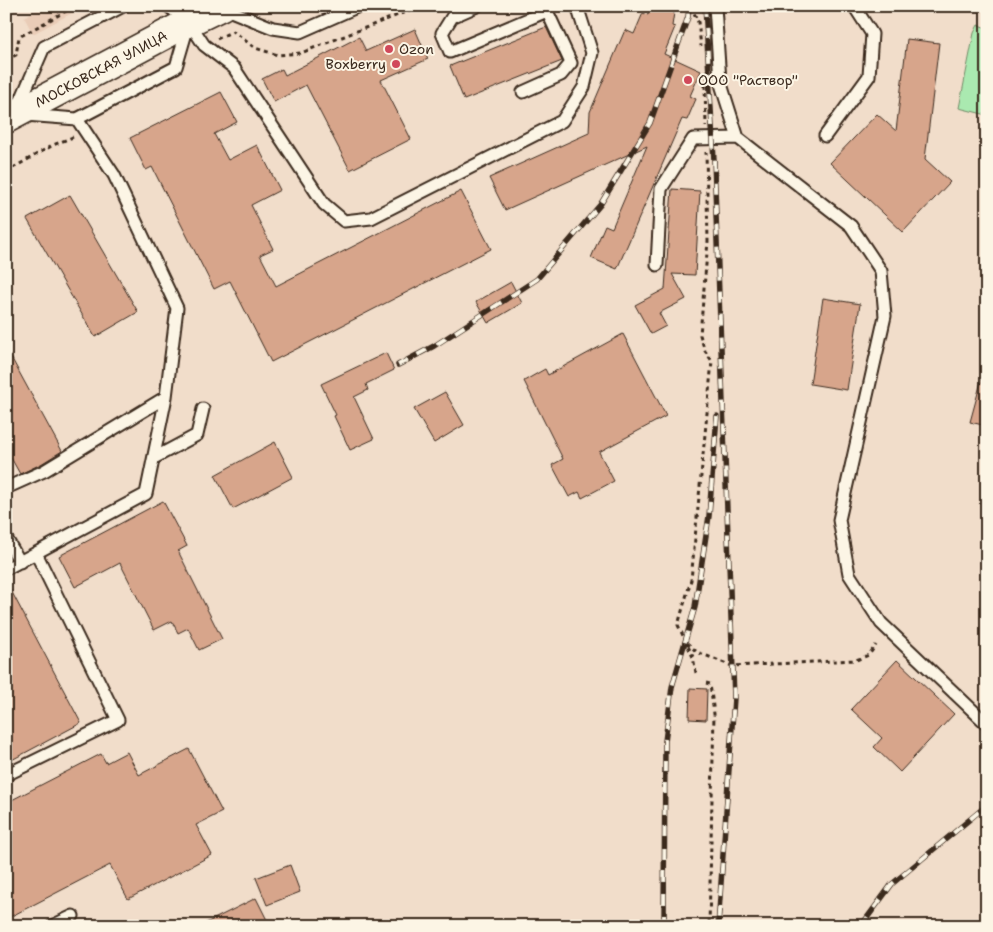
<svg xmlns="http://www.w3.org/2000/svg" width="993" height="932" font-family="'Shantell Sans',sans-serif">
  <style>
    .built { fill: #e9ccb7 }
    .green { fill: #aae9b0; stroke: #728a67 }
    .building { fill: #d7a58b; stroke: #3b2a1e }
    .lines { fill: none; stroke-linecap: round; stroke-linejoin: round }
    .lane-casing { stroke: #3b2a1e; stroke-width: 15 }
    .primary-casing { stroke: #3b2a1e; stroke-width: 31 }
    .path { stroke: #3b2a1e; stroke-width: 3; stroke-dasharray: 4 4; stroke-linecap: butt }
    .lane { stroke: #fcf5e5; stroke-width: 11 }
    .primary { stroke: #fcf5e5; stroke-width: 28 }
    .rail-casing { stroke: #3b2a1e; stroke-width: 5.5 }
    .rail { stroke: #fcf5e5; stroke-width: 4; stroke-dasharray: 11; stroke-linecap: butt }
    .poi-dot { fill: #d1495b; stroke: #fcf5e5; stroke-width: 2 }
    .labels { text-anchor: middle; stroke-width: 4; stroke-linejoin: round; paint-order: stroke }
    .poi-label { font-size: 14px; fill: #3b2a1e; stroke: #fcf5e5; text-anchor: start }
    .street-label { font-size: 14px; fill: #3b2a1e; stroke: #fcf5e5 }
  </style>
  <rect width="100%" height="100%" fill="#f1ddca"/>
  <filter id="ink" filterUnits="userSpaceOnUse"><feTurbulence type="fractalNoise" baseFrequency=".02" numOctaves="2"/><feDisplacementMap in="SourceGraphic" scale="10" xChannelSelector="R" yChannelSelector="G"/><feConvolveMatrix kernelMatrix="1 2 1 2 8 2 1 2 1" color-interpolation-filters="sRGB"/></filter>
  <g filter="url(#ink)">
    <!-- built -->
    <path class="built" d="M 44,6 L 85,6 L 33,34 L 24,17 Z"/>
    <!-- green -->
    <path class="green" d="M 978,25 L 987,28 L 987,115 L 959,108 L 974,33 Z"/>
    <!-- building -->
    <path class="building" d="M 649,6 L 675,6 L 672,26 L 675,27 L 664,54 L 701,71 L 690,96 L 696,99 L 687,120 L 682,119 L 617,269 L 591,258 L 605,225 L 612,228 L 647,146 L 505,210 L 489,178 L 589,133 L 590,112 L 625,30 L 634,34 L 643,13 L 648,15 Z
      M 546,27 L 562,61 L 464,100 L 450,66 Z
      M 415,29 L 428,59 L 381,80 L 411,139 L 350,170 L 306,85 L 274,102 L 262,79 L 282,69 L 285,75 L 359,37 L 366,51 Z
      M 907,39 L 939,43 L 925,159 L 950,182 L 903,232 L 830,163 L 877,114 L 896,131 Z
      M 221,92 L 237,122 L 214,134 L 228,160 L 257,145 L 280,190 L 251,205 L 273,249 L 260,255 L 276,286 L 461,191 L 491,249 L 271,362 L 230,281 L 214,289 L 152,167 L 146,170 L 130,138 Z
      M 672,189 L 700,191 L 695,275 L 672,274 L 686,299 L 659,313 L 666,326 L 651,334 L 635,305 L 665,289 Z
      M 70,195 L 138,312 L 95,337 L 27,219 Z
      M 511,282 L 522,303 L 488,323 L 476,302 Z
      M 823,298 L 860,304 L 847,390 L 810,384 Z
      M 623,334 L 666,416 L 599,452 L 614,481 L 582,498 L 579,492 L 569,497 L 552,465 L 563,459 L 524,381 L 545,369 L 548,375 Z
      M 6,348 L 62,451 L 41,464 L 20,474 L 6,449 Z
      M 386,353 L 394,370 L 366,384 L 368,390 L 354,397 L 374,439 L 350,450 L 334,416 L 336,415 L 321,384 Z
      M 982,378 L 987,379 L 987,426 L 970,422 Z
      M 445,392 L 464,425 L 434,443 L 414,409 Z
      M 275,442 L 293,477 L 233,509 L 215,475 Z
      M 163,501 L 187,546 L 178,551 L 222,639 L 199,650 L 188,628 L 178,633 L 172,621 L 154,630 L 120,563 L 75,587 L 59,556 Z
      M 6,581 L 81,723 L 6,763 Z
      M 897,660 L 954,714 L 900,772 L 874,747 L 882,738 L 851,709 Z
      M 690,688 L 707,689 L 706,720 L 689,719 Z
      M 189,749 L 222,812 L 196,825 L 212,855 L 128,899 L 110,865 L 6,919 L 6,803 L 101,754 L 106,763 L 127,752 L 139,775 Z
      M 290,865 L 300,892 L 267,905 L 256,878 Z
      M 256,898 L 270,926 L 200,926 Z"/>
    <g class="lines">
      <!-- lane casing -->
      <g class="lane-casing">
        <path id="lane" d="M 168,6 L 189,22 L 204,45 L 234,68 L 324,204 L 344,221 L 371,218 L 562,121 L 584,87 L 592,53 L 577,6
          M 477,6 L 452,17 L 442,33 L 450,52 L 547,11 L 571,63 L 561,75 L 523,92
          M 715,6 L 720,81 L 738,138 L 851,226 L 881,271 L 885,316 L 839,520 L 849,574 L 881,623 L 987,724
          M 221,7 L 273,28 L 300,32 L 359,6
          M 18,107 L 44,47 L 123,6
          M 25,115 L 77,119 L 176,67 L 188,26
          M 825,136 L 869,76 L 872,34 L 854,6
          M 657,265 L 661,189 L 693,139 L 738,138
          M 154,458 L 197,435 L 203,409
          M 6,488 L 44,471 L 166,397
          M 6,538 L 20,562
          M 6,569 L 146,494 L 166,397 L 177,308 L 114,175 L 77,119
          M 6,775 L 118,720 L 36,553
          M 52,926 L 73,916"/>
      </g>
      <!-- primary casing -->
      <g class="primary-casing">
        <path id="primary" d="M 6,119 L 189,22 L 222,6"/>
      </g>
      <!-- path -->
      <path class="path" d="M 691,6 L 698,22 L 701,46
        M 217,39 L 233,31 L 255,48 L 278,55 L 301,53 L 421,6
        M 6,60 L 16,55 L 19,37 L 75,6
        M 705,85 L 706,126
        M 6,172 L 53,145 L 73,137
        M 687,643 L 697,652 L 732,666 L 856,660 L 869,655 L 876,645
        M 696,673 L 693,657 L 678,625 L 691,580 L 712,361 L 705,351 L 700,335 L 708,241 L 706,152
        M 706,683 L 710,684 L 714,714 L 709,926"/>
      <!-- lane -->
      <use href="#lane" class="lane"/>
      <!-- primary -->
      <use href="#primary" class="primary"/>
      <!-- rail casing -->
      <g class="rail-casing">
        <path id="rail" d="M 705,6 L 714,160 L 734,698 L 718,926
          M 398,365 L 434,346 L 537,279 L 600,205 L 650,123 L 688,17 L 689,6
          M 664,926 L 665,741 L 672,687 L 695,607 L 709,516 L 717,416
          M 861,926 L 892,884 L 987,805"/>
      </g>
      <!-- rail -->
      <use href="#rail" class="rail"/>
    </g>
  </g>
  <!-- markers -->
  <g class="poi-dot">
    <circle cx="389" cy="49" r="5"/>
    <circle cx="396" cy="64" r="5"/>
    <circle cx="688" cy="80" r="5"/>
  </g>
  <g class="labels">
    <!-- poi labels -->
    <g class="poi-label">
      <text x="399" y="54">Ozon</text>
      <text x="386" y="69" text-anchor="end">Boxberry</text>
      <text x="698" y="85">ООО "Раствор"</text>
    </g>
    <!-- street labels -->
    <g class="street-label">
      <text transform="translate(101 69) rotate(-28)" y="5">МОСКОВСКАЯ УЛИЦА</text>
    </g>
  </g>
  <!-- margin -->
  <rect width="993" height="932" fill="none" stroke="#fcf5e5" stroke-width="25"/>
  <rect x="12" y="12" width="968" height="907" fill="none" stroke="#3b2a1e" stroke-width="2" filter="url(#ink)"/>
</svg>
